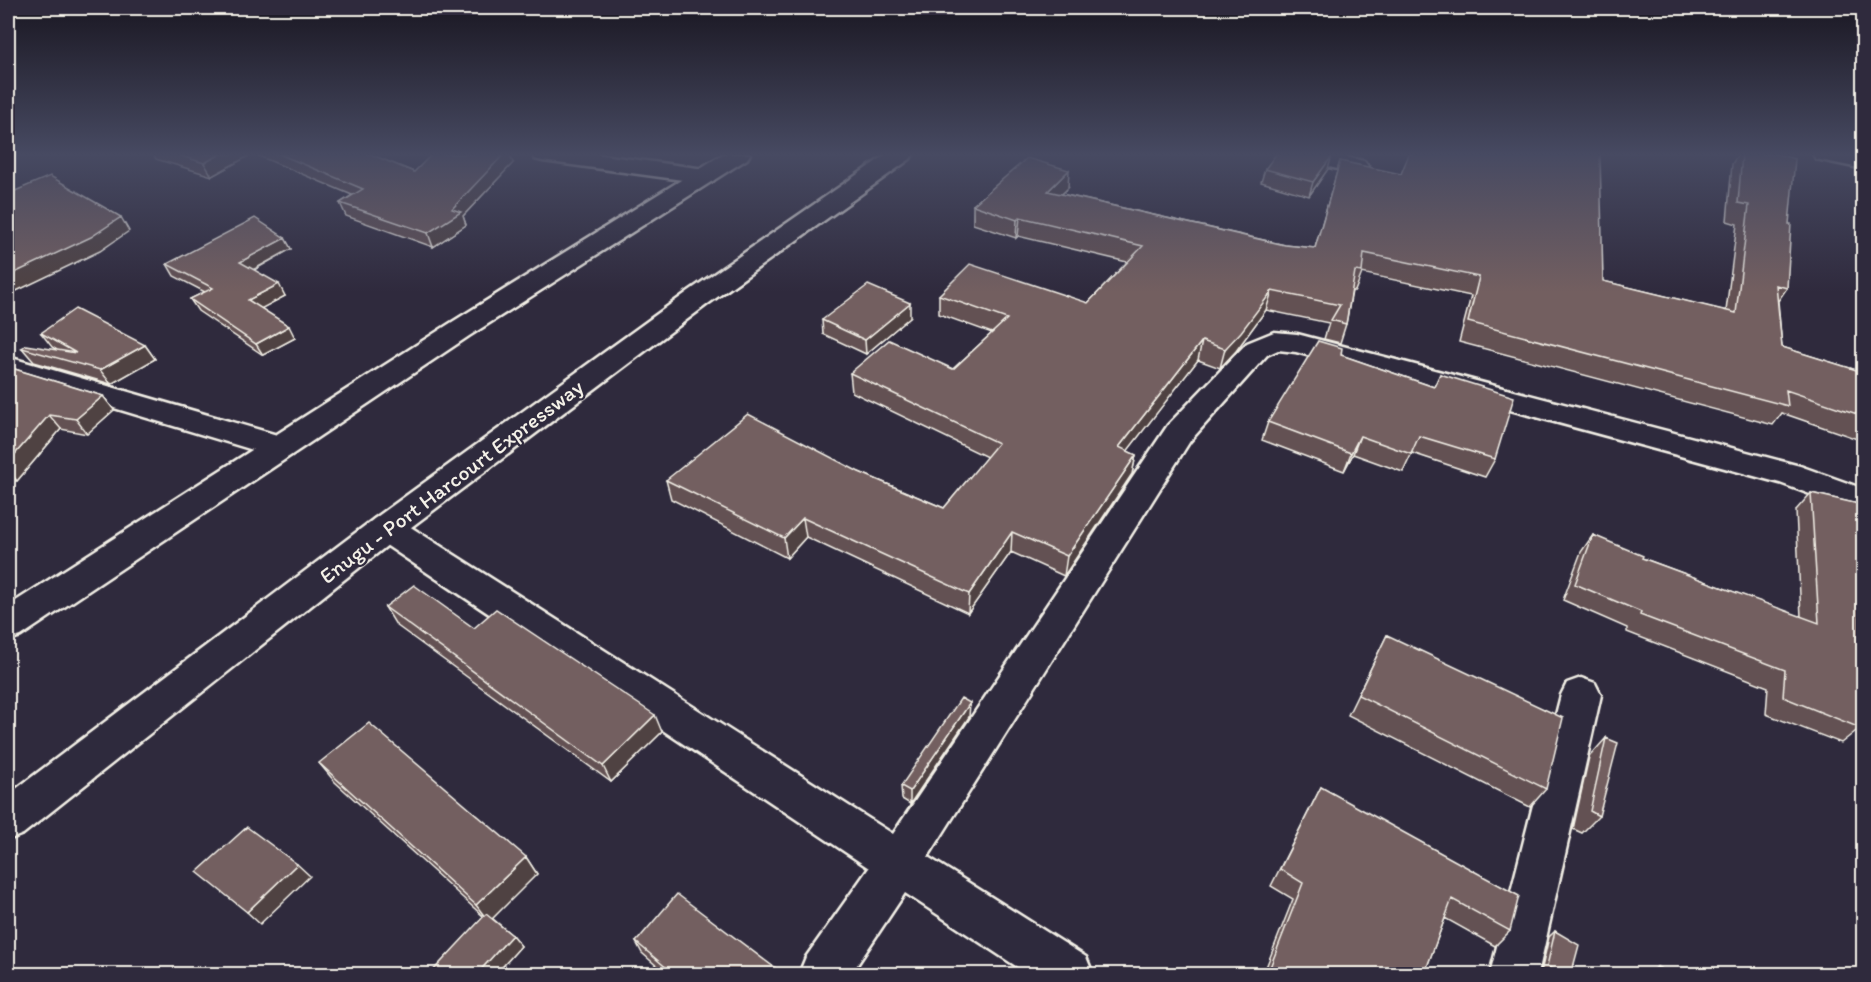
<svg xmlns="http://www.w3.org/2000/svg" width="1871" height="982" font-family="Itim,sans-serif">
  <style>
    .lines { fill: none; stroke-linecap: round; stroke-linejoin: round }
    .street-casing { stroke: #f4f1e8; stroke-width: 5 }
    .secondary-casing { stroke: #f4f1e8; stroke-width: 5 }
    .highway-casing { stroke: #f4f1e8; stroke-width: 5 }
    .street { fill: #2f2a3d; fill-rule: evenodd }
    .secondary { fill: #2f2a3d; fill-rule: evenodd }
    .highway { fill: #2f2a3d; fill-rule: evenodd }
    .wall { fill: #635153; stroke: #f4f1e8; stroke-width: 1.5 }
    .shaded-wall { fill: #504243; stroke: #f4f1e8; stroke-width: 1.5 }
    .building { fill: #735e60; stroke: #f4f1e8; stroke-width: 1.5 }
    .labels { text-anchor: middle; stroke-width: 4.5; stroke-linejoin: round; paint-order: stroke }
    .street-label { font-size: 22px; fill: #f4f1e8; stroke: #2f2a3d }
  </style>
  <rect width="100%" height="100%" fill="#2f2a3d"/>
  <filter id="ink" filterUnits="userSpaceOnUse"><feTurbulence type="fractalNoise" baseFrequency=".0167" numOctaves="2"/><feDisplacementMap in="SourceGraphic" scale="12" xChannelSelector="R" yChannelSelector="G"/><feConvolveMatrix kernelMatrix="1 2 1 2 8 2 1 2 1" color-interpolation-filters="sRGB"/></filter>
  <g filter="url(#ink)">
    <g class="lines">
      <!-- street casing -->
      <g class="street-casing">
        <path id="street" d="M 532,154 L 595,154 L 705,169 L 713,171 L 717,176 L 713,181 L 705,183 L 543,161 L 535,159 Z
          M 1290,154 L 1333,154 L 1364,161 L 1368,166 L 1364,171 L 1356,173 L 1293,159 Z
          M 1274,332 L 1297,334 L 1800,466 L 1864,489 L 1864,514 L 1780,483 L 1296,352 L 1278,350 L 1267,355 L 1190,441 L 928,857 L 1086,957 L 1093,974 L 1028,974 L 905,893 L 851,974 L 799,974 L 806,957 L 869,868 L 374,537 L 369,528 L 374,519 L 386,515 L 398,519 L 893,834 L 1168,425 L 1247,343 Z
          M 8,357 L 291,439 L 296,447 L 291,455 L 280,458 L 8,376 Z
          M 1581,678 L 1595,683 L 1601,695 L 1538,974 L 1490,974 L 1561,695 L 1567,683 Z"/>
      </g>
      <!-- secondary casing -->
      <g class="secondary-casing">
        <path id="secondary" d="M 1813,154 L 1864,155 L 1864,169 L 1816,159 Z"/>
      </g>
      <!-- highway casing -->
      <g class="highway-casing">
        <path id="highway" d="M 723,154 L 750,154 L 747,159 L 469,336 L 21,636 L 8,640 L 8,606 L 449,324 Z
          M 887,154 L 913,154 L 910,159 L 709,303 L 398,537 L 23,834 L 8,840 L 8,795 L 374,519 L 689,291 Z"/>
      </g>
      <!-- street -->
      <use href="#street" class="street"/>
      <!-- secondary -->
      <use href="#secondary" class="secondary"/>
      <!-- highway -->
      <use href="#highway" class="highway"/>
    </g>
    <!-- wall -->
    <path class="wall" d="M 153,154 L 252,154 L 212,176 L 156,159 Z
      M 254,154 L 370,154 L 414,172 L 513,163 L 463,216 L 466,225 L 433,247 L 346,216 L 340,203 L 352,195 Z
      M 1738,154 L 1777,154 L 1789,224 L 1787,288 L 1778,301 L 1782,347 L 1863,372 L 1863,441 L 1782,413 L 1773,425 L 1459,342 L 1471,296 L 1362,273 L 1355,291 L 1352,291 L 1346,324 L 1340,343 L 1324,339 L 1329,323 L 1266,310 L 1236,351 L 1220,368 L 1198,360 L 1127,451 L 1136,455 L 1132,474 L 1064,576 L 1011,552 L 968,613 L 806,537 L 787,558 L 671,499 L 666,480 L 859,472 L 944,508 L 987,457 L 852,392 L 850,373 L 953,369 L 992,333 L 939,314 L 939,295 L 1088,303 L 1127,262 L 1018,236 L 1016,238 L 973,224 L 973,205 L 1068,188 L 1062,194 L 1285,245 L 1315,248 L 1340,161 L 1603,281 L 1726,311 L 1737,224 L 1727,221 L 1732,164 Z
      M 1265,169 L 1328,169 L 1309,196 L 1261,182 Z
      M 285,238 L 291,249 L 254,270 L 285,296 L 261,308 L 295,338 L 263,355 L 198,311 L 190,299 L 205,292 L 174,276 L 167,264 Z
      M 910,317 L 866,354 L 823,334 L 822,320 Z
      M 41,333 L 145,345 L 155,359 L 111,384 L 34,362 L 22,348 L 57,350 L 52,347 Z
      M 1341,355 L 1434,387 L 1440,374 L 1495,459 L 1485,477 L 1412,453 L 1403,472 L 1353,454 L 1344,471 L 1262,440 L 1268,422 Z
      M 8,367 L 103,396 L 114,410 L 87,434 L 61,429 L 17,481 L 8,481 Z
      M 1811,493 L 1863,505 L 1863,641 L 1860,640 L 1860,728 L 1841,743 L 1766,714 L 1768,687 L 1627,632 L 1627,628 L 1563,600 L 1581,552 L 1593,535 L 1642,558 L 1801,617 L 1796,510 Z
      M 385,607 L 474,628 L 662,732 L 611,782 L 396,625 Z
      M 1387,635 L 1546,789 L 1530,807 L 1348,715 Z
      M 969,717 L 910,804 L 902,799 L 901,786 Z
      M 1606,738 L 1599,816 L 1582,833 L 1573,829 L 1589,757 Z
      M 319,763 L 526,857 L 537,874 L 492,918 L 512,935 L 521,946 L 495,975 L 429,975 L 484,917 L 335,782 Z
      M 1321,787 L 1510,931 L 1495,946 L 1445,918 L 1424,975 L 1263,975 L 1293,899 L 1271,886 Z
      M 1555,931 L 1571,975 L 1546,975 L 1541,972 L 1549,937 Z
      M 636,942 L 775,968 L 777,975 L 667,975 L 642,953 Z
      M 1657,967 L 1674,975 L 1647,975 Z"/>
    <!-- shaded-wall -->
    <path class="shaded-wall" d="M 221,154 L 252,154 L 212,176 L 204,163 Z
      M 504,154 L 510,154 L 513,163 L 463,216 L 466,225 L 433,247 L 428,233 Z
      M 1332,156 L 1328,169 L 1309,196 L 1313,182 Z
      M 1069,170 L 1068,188 L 1046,209 L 1048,191 Z
      M 121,217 L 129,231 L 100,251 L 8,295 L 8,276 Z
      M 1020,217 L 1018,236 L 1016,238 L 1017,220 Z
      M 285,238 L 291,249 L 247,273 L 240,262 Z
      M 279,284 L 285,296 L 255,312 L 248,300 Z
      M 1272,291 L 1266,310 L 1236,351 L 1220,368 L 1225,349 Z
      M 910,303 L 910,317 L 866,354 L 865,340 Z
      M 289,326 L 295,338 L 263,355 L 256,344 Z
      M 1202,341 L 1198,360 L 1115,467 L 1119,447 Z
      M 145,345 L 155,359 L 111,384 L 100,370 Z
      M 103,396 L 114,410 L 87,434 L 76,419 Z
      M 49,415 L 61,429 L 17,481 L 8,470 L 8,462 Z
      M 1360,436 L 1353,454 L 1344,471 L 1351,453 Z
      M 1136,455 L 1132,474 L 1064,576 L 1067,556 Z
      M 803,518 L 806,537 L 787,558 L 784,538 Z
      M 1012,532 L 1011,552 L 968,613 L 969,594 Z
      M 970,703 L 969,717 L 910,804 L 910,791 Z
      M 655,715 L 662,732 L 611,782 L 603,766 Z
      M 526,857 L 537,874 L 489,922 L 476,905 Z
      M 297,864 L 310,876 L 260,924 L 247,912 Z
      M 512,935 L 521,946 L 495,975 L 476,975 Z
      M 775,968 L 777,975 L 770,975 Z"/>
    <!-- building -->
    <path class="building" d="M 175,154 L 221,154 L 204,163 Z
      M 279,154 L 370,154 L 414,172 L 432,154 L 504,154 L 452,209 L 461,212 L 428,233 L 340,203 L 363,189 Z
      M 1276,154 L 1324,154 L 1332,156 L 1313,182 L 1265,169 Z
      M 1409,154 L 1600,154 L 1603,281 L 1736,313 L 1749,205 L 1738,203 L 1742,154 L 1777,154 L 1795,159 L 1789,224 L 1791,224 L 1787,288 L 1776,285 L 1782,347 L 1863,372 L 1863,416 L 1786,390 L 1788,406 L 1468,322 L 1479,277 L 1364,253 L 1362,272 L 1355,271 L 1346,324 L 1331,320 L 1340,305 L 1272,291 L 1241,332 L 1225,349 L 1202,341 L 1119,447 L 1136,455 L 1067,556 L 1012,532 L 969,594 L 803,518 L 784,538 L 666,480 L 748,414 L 859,472 L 944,508 L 998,443 L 850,373 L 889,340 L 953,369 L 1007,319 L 939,295 L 970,264 L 1088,303 L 1143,246 L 1020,217 L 1017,220 L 973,205 L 1027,158 L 1069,170 L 1048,191 L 1285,245 L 1315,248 L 1340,161 L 1401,174 Z
      M 50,176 L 121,217 L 91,237 L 8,276 L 8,194 Z
      M 255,218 L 285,238 L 240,262 L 279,284 L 248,300 L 289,326 L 256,344 L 190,299 L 213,288 L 167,264 Z
      M 868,285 L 910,303 L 865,340 L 822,320 Z
      M 75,309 L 145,345 L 100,370 L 22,348 L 26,345 L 76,353 L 41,333 Z
      M 1318,341 L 1342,348 L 1341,355 L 1434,387 L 1440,374 L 1514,397 L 1495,459 L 1419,436 L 1411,454 L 1360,436 L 1351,453 L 1268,422 Z
      M 8,367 L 103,396 L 76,419 L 49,415 L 8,462 Z
      M 1811,493 L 1863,505 L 1863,618 L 1860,617 L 1860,728 L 1783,697 L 1785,670 L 1640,615 L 1641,612 L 1575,584 L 1593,535 L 1643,556 L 1642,558 L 1819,623 Z
      M 414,585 L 474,628 L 496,609 L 655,715 L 603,766 L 385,607 Z
      M 1387,635 L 1563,718 L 1546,789 L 1358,695 Z
      M 961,698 L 970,703 L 910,791 L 901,786 Z
      M 369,723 L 526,857 L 476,905 L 319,763 Z
      M 1606,738 L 1618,743 L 1599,816 L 1590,811 Z
      M 1321,787 L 1519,896 L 1510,931 L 1452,899 L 1424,975 L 1267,975 L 1303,883 L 1280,869 Z
      M 247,827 L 297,864 L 247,912 L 197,872 Z
      M 677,894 L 775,968 L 770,975 L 675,975 L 636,942 Z
      M 486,914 L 512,935 L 476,975 L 429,975 Z
      M 1555,931 L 1579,945 L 1571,975 L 1563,975 L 1547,966 Z
      M 1657,967 L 1674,975 L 1656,975 Z"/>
  </g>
  <!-- sky -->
  <linearGradient id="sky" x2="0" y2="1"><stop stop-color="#1a1722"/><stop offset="0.53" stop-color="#474a62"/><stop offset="1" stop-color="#474a62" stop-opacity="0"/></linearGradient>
  <rect width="1871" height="292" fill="url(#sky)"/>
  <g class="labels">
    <!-- street labels -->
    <g class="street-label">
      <text transform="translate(451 481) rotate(-37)" y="8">Enugu - Port Harcourt Expressway</text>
    </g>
  </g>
  <!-- margin -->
  <rect width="1871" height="982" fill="none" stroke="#2f2a3d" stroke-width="30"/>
  <rect x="15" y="15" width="1841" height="952" fill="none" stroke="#f4f1e8" stroke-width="2" filter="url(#ink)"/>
</svg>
